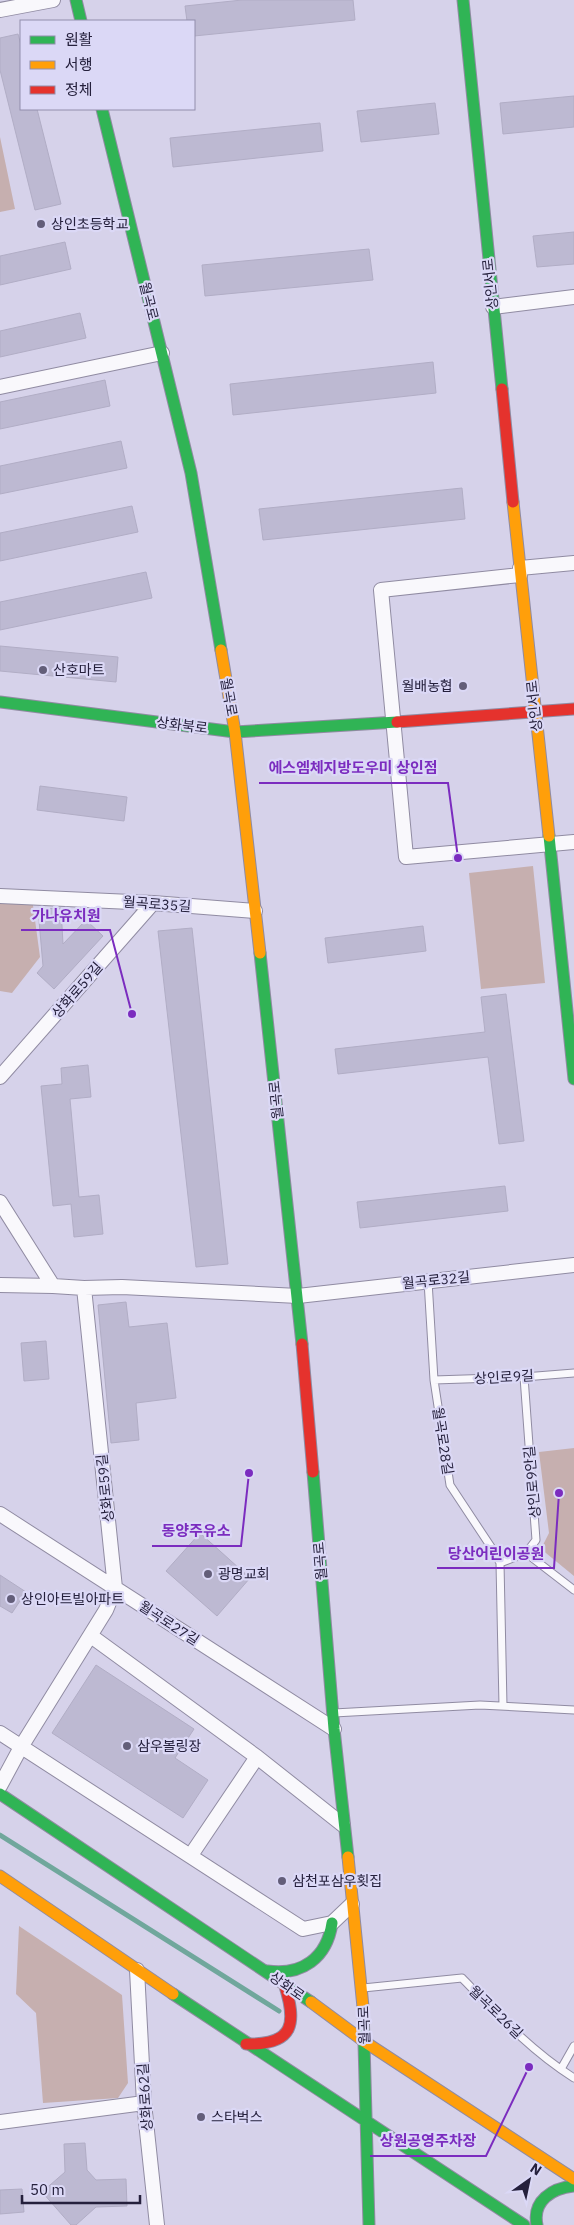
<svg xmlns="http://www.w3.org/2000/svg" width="574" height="2225" font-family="'IBM Plex Sans','Noto Sans KR',sans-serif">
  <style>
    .green { fill: #c6afaf }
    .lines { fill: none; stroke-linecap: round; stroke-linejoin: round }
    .stream { stroke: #70a79c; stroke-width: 5 }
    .building { fill: #bdb9d2; stroke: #b1adc5 }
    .lane-casing { stroke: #908ba2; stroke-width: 9 }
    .street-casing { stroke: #908ba2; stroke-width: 16 }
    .fast-casing { stroke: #908ba2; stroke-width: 13 }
    .slow-casing { stroke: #908ba2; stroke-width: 13 }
    .jam-casing { stroke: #908ba2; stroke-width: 13 }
    .lane { stroke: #f9f8fc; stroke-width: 7 }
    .street { stroke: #f9f8fc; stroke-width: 14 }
    .fast { stroke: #30b455; stroke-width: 11 }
    .slow { stroke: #ff9f0a; stroke-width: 11 }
    .jam { stroke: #e5322d; stroke-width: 11 }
    .poi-dot { fill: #635e79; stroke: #dbd8f6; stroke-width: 2 }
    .labels { text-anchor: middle; stroke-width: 4.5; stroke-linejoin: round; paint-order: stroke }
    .poi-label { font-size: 14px; fill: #25203c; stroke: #dbd8f6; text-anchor: start }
    .street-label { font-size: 14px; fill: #25203c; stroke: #dbd8f6 }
    .leader { fill: none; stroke: #7b2cbf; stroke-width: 2 }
    .callout-dot { fill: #7b2cbf; stroke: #dbd8f6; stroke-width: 2 }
    .callout-label { font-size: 15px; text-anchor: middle; font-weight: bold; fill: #7b2cbf; stroke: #dbd8f6; stroke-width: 4.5; stroke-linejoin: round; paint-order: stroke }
  </style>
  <rect width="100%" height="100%" fill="#d6d2ea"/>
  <!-- green -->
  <path class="green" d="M 0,137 L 15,209 L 0,212 Z
    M 533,866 L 545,983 L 481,989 L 469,873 Z
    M 0,896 L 32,898 L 40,957 L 12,993 L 0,991 Z
    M 574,1448 L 574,1576 L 541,1549 L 549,1533 L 539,1452 Z
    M 19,1926 L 122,1995 L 128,2083 L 118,2098 L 43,2103 L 36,2013 L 16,1994 Z"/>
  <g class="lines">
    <!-- stream -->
    <path class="stream" d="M 0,1835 L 279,2011"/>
  </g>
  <!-- building -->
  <path class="building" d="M 242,0 L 353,0 L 355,20 L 194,36 L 194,21 L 187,21 L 185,6 Z
    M 18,34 L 21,45 L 21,109 L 37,109 L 61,204 L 35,210 L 0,70 L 0,38 Z
    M 574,96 L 574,127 L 503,134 L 500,103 Z
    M 435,103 L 439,134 L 361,142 L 357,111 Z
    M 320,123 L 323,151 L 173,167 L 170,138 Z
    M 574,232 L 574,264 L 537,267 L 533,236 Z
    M 65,242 L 71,269 L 0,285 L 0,256 Z
    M 369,249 L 373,280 L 205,296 L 202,265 Z
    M 80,313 L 86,338 L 0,357 L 0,331 Z
    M 433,362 L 436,393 L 233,415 L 230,384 Z
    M 105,380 L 110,406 L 0,429 L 0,402 Z
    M 121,441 L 127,468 L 0,494 L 0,466 Z
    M 462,488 L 465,519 L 263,540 L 259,509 Z
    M 132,506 L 138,532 L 0,561 L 0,533 Z
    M 146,572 L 152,598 L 0,630 L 0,602 Z
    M 0,646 L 118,657 L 116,682 L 0,671 Z
    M 40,786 L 127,797 L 124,821 L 37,810 Z
    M 61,908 L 63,944 L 86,920 L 103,936 L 54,989 L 37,973 L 43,966 L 38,909 Z
    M 423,926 L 426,951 L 328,963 L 325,938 Z
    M 192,928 L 228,1264 L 196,1267 L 158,931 Z
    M 506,994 L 524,1141 L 499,1144 L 488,1057 L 338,1074 L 335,1049 L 485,1032 L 481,997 Z
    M 88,1065 L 91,1097 L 70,1099 L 79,1197 L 99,1195 L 103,1234 L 74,1237 L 71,1204 L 53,1206 L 41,1086 L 62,1084 L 61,1068 Z
    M 505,1186 L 508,1211 L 360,1228 L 357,1202 Z
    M 126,1302 L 129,1327 L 167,1323 L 176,1398 L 136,1403 L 139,1440 L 111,1443 L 98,1305 Z
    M 46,1341 L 49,1379 L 24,1381 L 21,1343 Z
    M 200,1533 L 250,1578 L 217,1616 L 166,1571 Z
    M 0,1575 L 26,1592 L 12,1613 L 0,1606 Z
    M 96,1665 L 194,1729 L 175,1758 L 208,1780 L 183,1818 L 52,1733 Z
    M 85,2143 L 87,2170 L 96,2180 L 126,2179 L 127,2206 L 96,2207 L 76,2225 L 71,2225 L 42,2192 L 65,2172 L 64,2144 Z
    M 22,2189 L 24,2212 L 0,2214 L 0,2190 Z"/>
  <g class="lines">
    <!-- lane casing -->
    <g class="lane-casing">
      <path id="lane" d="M 428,1281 L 434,1380 L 450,1485 L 495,1553 L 500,1563 L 503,1706
        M 524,1377 L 536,1540 L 526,1553 L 574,1590
        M 434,1380 L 524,1377 L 574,1373
        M 500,1563 L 526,1553
        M 334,1713 L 480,1705 L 574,1710
        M 363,1988 L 462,1978 C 497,2014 531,2051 574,2078
        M 561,2069 L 574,2046"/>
    </g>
    <!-- street casing -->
    <g class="street-casing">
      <path id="street" d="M 0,10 L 53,0
        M 493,307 L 574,297
        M 0,387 L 162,353
        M 520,568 L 574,563
        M 520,575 L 381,590 L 406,857 L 574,842
        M 0,896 L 153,903 L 255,911
        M 0,1077 L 153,903
        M 0,1202 L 53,1286 L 84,1288 L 115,1588 L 106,1610 L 21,1747 L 0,1786
        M 0,1285 L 53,1286
        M 84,1288 L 122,1287 L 298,1296 L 574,1265
        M 0,1514 L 334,1729
        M 91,1636 L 257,1757 L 343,1825
        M 0,1733 L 303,1929 L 332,1923 L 352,1904
        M 191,1855 L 257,1757
        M 137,1970 L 144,2103 L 157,2225
        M 0,2122 L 144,2103"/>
    </g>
    <!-- fast casing -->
    <g class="fast-casing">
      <path id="fast" d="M 76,0 L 81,21
        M 463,0 L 502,389
        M 102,109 L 191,473 L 221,650
        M 0,702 L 235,732 L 397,722
        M 549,836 L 574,1079
        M 260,953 L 302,1344
        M 313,1472 L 334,1729 L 348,1857
        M 0,1794 L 311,2002
        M 267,1971 C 302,1976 327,1958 332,1923
        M 173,1994 L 524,2225
        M 363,2007 L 369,2225
        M 537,2225 C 532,2201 552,2188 574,2186"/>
    </g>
    <!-- slow casing -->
    <g class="slow-casing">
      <path id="slow" d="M 513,502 L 549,836
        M 221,650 L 235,732 L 260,953
        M 348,1857 L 363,2007
        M 0,1876 L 173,1994
        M 311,2002 L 365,2042 L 574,2179"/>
    </g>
    <!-- jam casing -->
    <g class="jam-casing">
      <path id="jam" d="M 502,389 L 513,502
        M 397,722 L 574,709
        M 302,1344 L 313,1472
        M 246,2044 C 295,2045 297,2023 284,1983"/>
    </g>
    <!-- lane -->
    <use href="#lane" class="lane"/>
    <!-- street -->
    <use href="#street" class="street"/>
    <!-- fast -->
    <use href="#fast" class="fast"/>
    <!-- slow -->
    <use href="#slow" class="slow"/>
    <!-- jam -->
    <use href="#jam" class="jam"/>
  </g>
  <!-- markers -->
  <g class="poi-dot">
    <circle cx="41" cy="224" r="5"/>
    <circle cx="43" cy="670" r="5"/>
    <circle cx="463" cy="686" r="5"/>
    <circle cx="208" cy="1574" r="5"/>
    <circle cx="11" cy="1599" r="5"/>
    <circle cx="127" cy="1746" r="5"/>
    <circle cx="282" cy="1881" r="5"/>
    <circle cx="201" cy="2117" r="5"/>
  </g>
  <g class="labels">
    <!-- poi labels -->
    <g class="poi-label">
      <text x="51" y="229">상인초등학교</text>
      <text x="53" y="675">산호마트</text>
      <text x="453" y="691" text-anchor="end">월배농협</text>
      <text x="218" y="1579">광명교회</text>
      <text x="21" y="1604">상인아트빌아파트</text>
      <text x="137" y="1751">삼우볼링장</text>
      <text x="292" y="1886">삼천포삼우횟집</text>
      <text x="211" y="2122">스타벅스</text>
    </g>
    <!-- street labels -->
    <g class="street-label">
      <text transform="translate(490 284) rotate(-96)" y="5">상인서로</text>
      <text transform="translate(149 301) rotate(76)" y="5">월곡로</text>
      <text transform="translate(229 697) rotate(80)" y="5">월곡로</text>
      <text transform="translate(534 706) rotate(-96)" y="5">상인서로</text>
      <text transform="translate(182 725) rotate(7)" y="5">상화북로</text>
      <text transform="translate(157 904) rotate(4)" y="5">월곡로35길</text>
      <text transform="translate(77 990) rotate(-49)" y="5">상화로59길</text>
      <text transform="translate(276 1100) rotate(-96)" y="5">월곡로</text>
      <text transform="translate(436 1280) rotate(-6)" y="5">월곡로32길</text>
      <text transform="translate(504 1377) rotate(-3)" y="5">상인로9길</text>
      <text transform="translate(443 1441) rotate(81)" y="5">월곡로28길</text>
      <text transform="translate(532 1482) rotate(-95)" y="5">상인로9안길</text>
      <text transform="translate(105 1488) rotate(-96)" y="5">상화로59길</text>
      <text transform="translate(320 1561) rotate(-95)" y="5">월곡로</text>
      <text transform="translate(169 1623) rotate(33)" y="5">월곡로27길</text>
      <text transform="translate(287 1986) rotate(35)" y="5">상화로</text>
      <text transform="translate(496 2012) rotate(44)" y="5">월곡로26길</text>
      <text transform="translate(364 2025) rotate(-92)" y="5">월곡로</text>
      <text transform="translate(145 2097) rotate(-94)" y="5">상화로62길</text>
    </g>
  </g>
  <!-- callouts -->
  <path class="leader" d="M458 858L448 783H259M132 1014L110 930H21M249 1473L241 1546H152M559 1493L554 1568H437M529 2067L486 2156H370"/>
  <g class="callout-dot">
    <circle cx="458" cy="858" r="5"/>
    <circle cx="132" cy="1014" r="5"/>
    <circle cx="249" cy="1473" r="5"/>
    <circle cx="559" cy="1493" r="5"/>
    <circle cx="529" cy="2067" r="5"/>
  </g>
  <g class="callout-label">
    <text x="353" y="773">에스엠체지방도우미 상인점</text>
    <text x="66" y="921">가나유치원</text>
    <text x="196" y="1536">동양주유소</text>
    <text x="496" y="1559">당산어린이공원</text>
    <text x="428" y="2146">상원공영주차장</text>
  </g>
  <!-- legend -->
  <rect x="20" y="20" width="175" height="90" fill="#dbd8f6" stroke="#928eac"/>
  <rect x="30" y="36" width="25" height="8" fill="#30b455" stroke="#928eac"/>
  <text x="65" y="45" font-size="15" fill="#25203c">원활</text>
  <rect x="30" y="61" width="25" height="8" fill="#ff9f0a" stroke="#928eac"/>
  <text x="65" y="70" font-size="15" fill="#25203c">서행</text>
  <rect x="30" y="86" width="25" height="8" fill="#e5322d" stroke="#928eac"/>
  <text x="65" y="95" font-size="15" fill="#25203c">정체</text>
  <!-- north arrow -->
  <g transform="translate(529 2180) rotate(33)" stroke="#dbd8f6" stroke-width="4" paint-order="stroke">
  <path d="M0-4L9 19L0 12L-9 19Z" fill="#25203c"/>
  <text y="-8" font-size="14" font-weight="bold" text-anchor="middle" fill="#25203c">N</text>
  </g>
  <!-- scale -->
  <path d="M22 2195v8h118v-8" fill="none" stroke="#25203c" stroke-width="2.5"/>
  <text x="30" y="2195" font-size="15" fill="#25203c" stroke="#dbd8f6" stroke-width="4" paint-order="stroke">50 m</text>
</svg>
